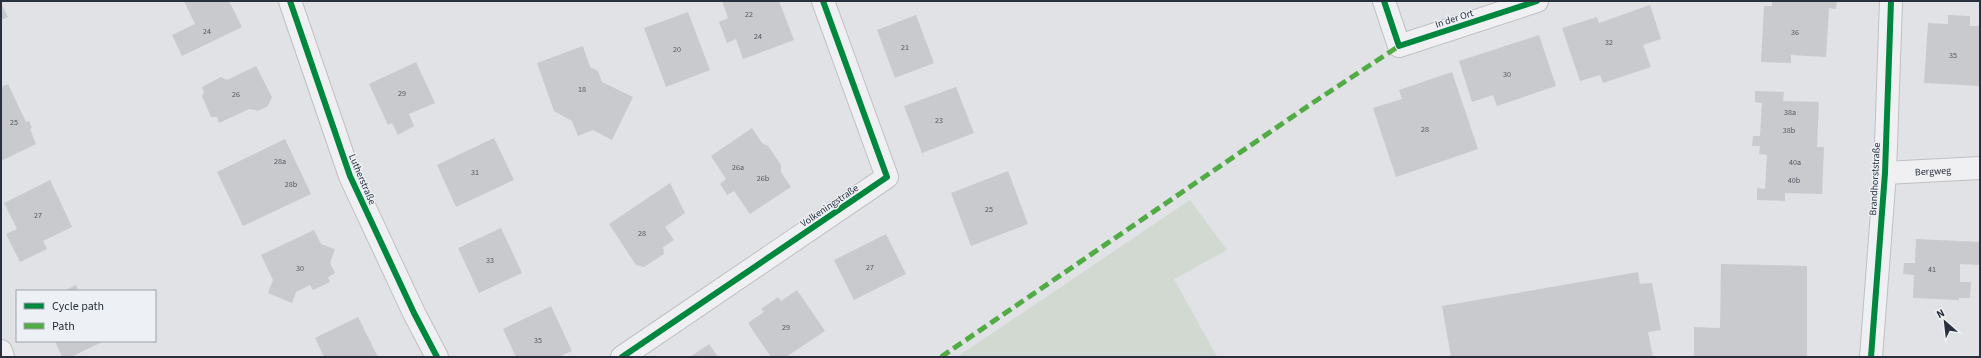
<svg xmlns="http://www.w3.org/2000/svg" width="1981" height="358" font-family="'Source Sans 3',sans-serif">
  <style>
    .green { fill: #d1d9d0 }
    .building { fill: #c8cacd }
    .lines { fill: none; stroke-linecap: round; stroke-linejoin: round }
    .minor-casing { stroke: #bec0c3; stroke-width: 24 }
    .minor { stroke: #f0f0f2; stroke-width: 22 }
    .quiet { stroke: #53ab46; stroke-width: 5; stroke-dasharray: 10 5; stroke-linecap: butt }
    .cycleway-casing { stroke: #edf0f5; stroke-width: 8 }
    .cycleway { stroke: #00873e; stroke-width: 6 }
    .labels { text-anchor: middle; stroke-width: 3; stroke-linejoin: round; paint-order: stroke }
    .number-label { font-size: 8px; fill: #515762 }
    .street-label { font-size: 10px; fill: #28303d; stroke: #edf0f5 }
  </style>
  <rect width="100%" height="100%" fill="#e0e2e5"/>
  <!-- green -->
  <path class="green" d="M 1190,200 L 1227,250 L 1174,279 L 1217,357 L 957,357 Z"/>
  <!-- building -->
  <path class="building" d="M 184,1 L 229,1 L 242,27 L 182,56 L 172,35 L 195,24 Z
    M 722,1 L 779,1 L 794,40 L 743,59 L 736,39 L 727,43 L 719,22 L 728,18 Z
    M 1772,1 L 1837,1 L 1836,9 L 1829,8 L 1826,57 L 1791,55 L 1791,63 L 1761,62 L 1764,6 L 1772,6 Z
    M 1,3 L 8,17 L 1,20 Z
    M 1650,5 L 1661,39 L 1643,45 L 1651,67 L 1603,83 L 1600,75 L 1580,81 L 1562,28 L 1597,17 L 1599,23 Z
    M 688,12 L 710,70 L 666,87 L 644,28 Z
    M 916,15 L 934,63 L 895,78 L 877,30 Z
    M 1948,15 L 1970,16 L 1970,26 L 1980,26 L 1980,86 L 1924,83 L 1928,23 L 1948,24 Z
    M 1539,35 L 1556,86 L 1497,106 L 1493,95 L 1472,102 L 1459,61 Z
    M 583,46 L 590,67 L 598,71 L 602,82 L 633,97 L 612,140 L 593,130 L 578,136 L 572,121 L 554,111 L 537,63 Z
    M 416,62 L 435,103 L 409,114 L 414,126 L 398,135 L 392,123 L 388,125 L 369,84 Z
    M 256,66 L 272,97 L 268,106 L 258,111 L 249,109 L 219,123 L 217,117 L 211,117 L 202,96 L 204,92 L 202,87 L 221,77 L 227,80 Z
    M 1452,72 L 1478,149 L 1396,177 L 1373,108 L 1402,99 L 1399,90 Z
    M 8,84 L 26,122 L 29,121 L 32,128 L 30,129 L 36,144 L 1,161 L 1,87 Z
    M 956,87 L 974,133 L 922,153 L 904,106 Z
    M 1755,91 L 1784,92 L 1783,101 L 1819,102 L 1817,147 L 1824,147 L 1822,194 L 1785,193 L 1785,201 L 1757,200 L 1757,188 L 1765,189 L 1767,155 L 1759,154 L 1760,146 L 1752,146 L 1753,136 L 1760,136 L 1762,103 L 1755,102 Z
    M 752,128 L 762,143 L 768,146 L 781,165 L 781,172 L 791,187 L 750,214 L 734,191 L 727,195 L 720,184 L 726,179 L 711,156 Z
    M 494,138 L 514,180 L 456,207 L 437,165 Z
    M 285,139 L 311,194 L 243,226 L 217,172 Z
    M 1008,171 L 1028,224 L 971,246 L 951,193 Z
    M 50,180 L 72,227 L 43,241 L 47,249 L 20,262 L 6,234 L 17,229 L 4,203 Z
    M 670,183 L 685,213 L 665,227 L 674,240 L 663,247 L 664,254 L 644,267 L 636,265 L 609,224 Z
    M 501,228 L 522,273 L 479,293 L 458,248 Z
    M 314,230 L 321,244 L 335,249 L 330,263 L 335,273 L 328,277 L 330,282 L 313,290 L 310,285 L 296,292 L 292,303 L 268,293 L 273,280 L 261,255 Z
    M 886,234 L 906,274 L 854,300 L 834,260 Z
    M 1916,239 L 1980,242 L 1980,265 L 1960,264 L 1960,282 L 1971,282 L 1970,298 L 1959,298 L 1959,300 L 1913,298 L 1914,275 L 1903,274 L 1904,263 L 1915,263 Z
    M 1721,264 L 1807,266 L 1807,357 L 1694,357 L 1694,327 L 1720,328 Z
    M 1638,272 L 1640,284 L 1652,283 L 1661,330 L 1648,332 L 1653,357 L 1451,357 L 1442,306 Z
    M 76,285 L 78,291 L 64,291 Z
    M 797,290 L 825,331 L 786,357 L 771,357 L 748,323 L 764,312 L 761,309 L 778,297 L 781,301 Z
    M 551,306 L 572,351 L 558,357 L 516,357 L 503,329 Z
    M 358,317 L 378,357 L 324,357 L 315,338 Z
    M 55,341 L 102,341 L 102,342 L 71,357 L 62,357 Z
    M 709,344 L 718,357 L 690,357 Z"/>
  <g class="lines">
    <!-- minor casing -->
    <g class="minor-casing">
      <g id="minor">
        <path d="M 290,1 L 350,176 L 414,313 L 437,357"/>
        <path d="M 1384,1 L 1399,46 L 1537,1"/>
        <path id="s1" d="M 1885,173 L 1980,168"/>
        <path d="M 1,351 L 3,357"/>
        <path d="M 622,357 L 887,177 L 823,1"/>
        <path d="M 1871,357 L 1885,173 L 1891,1"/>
      </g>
    </g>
    <!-- minor -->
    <use href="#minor" class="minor"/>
    <!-- quiet -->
    <path class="quiet" d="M 941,357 L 1311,104 L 1399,46"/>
    <!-- cycleway casing -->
    <g class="cycleway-casing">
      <path id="cycleway" d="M 290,1 L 350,176 L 414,313 L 437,357
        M 1384,1 L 1399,46 L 1537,1
        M 622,357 L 887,177 L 823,1
        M 1871,357 L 1885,173 L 1891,1"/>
    </g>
    <!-- cycleway -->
    <use href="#cycleway" class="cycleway"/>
  </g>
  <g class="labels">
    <!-- number labels -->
    <g class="number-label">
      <text x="749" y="17">22</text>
      <text x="207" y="34">24</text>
      <text x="1795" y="35">36</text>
      <text x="758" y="39">24</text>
      <text x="1609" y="45">32</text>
      <text x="905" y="50">21</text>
      <text x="677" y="52">20</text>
      <text x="1953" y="58">35</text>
      <text x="1507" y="77">30</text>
      <text x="582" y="92">18</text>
      <text x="402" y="96">29</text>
      <text x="236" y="97">26</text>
      <text x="1790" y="115">38a</text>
      <text x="939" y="123">23</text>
      <text x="14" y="125">25</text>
      <text x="1425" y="132">28</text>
      <text x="1789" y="133">38b</text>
      <text x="280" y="164">28a</text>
      <text x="1795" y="165">40a</text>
      <text x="738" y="170">26a</text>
      <text x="475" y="175">31</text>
      <text x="763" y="181">26b</text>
      <text x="1794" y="183">40b</text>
      <text x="291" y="187">28b</text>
      <text x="989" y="212">25</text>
      <text x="38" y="218">27</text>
      <text x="642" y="236">28</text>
      <text x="490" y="263">33</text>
      <text x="870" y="270">27</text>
      <text x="300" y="271">30</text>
      <text x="1932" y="272">41</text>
      <text x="786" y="330">29</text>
      <text x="538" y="343">35</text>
    </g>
    <!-- street labels -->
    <g class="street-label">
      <text transform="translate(1454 18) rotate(-18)" y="4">In der Ort</text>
      <text dy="4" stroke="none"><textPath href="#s1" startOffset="48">Bergweg</textPath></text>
      <text transform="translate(363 179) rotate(67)" y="4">Lutherstraße</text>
      <text transform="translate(1874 179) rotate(-87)" y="4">Brandhorststraße</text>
      <text transform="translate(829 205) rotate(-34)" y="4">Volkeningstraße</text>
    </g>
  </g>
  <!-- border -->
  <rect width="1981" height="358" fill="none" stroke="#28303d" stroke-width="4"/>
  <!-- legend -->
  <rect x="16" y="290" width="140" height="52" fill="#edf0f5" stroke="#9ea3ab"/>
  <rect x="24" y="303" width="20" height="6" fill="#00873e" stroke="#9ea3ab"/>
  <text x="52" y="310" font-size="12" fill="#28303d">Cycle path</text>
  <rect x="24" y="323" width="20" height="6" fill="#53ab46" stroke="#9ea3ab"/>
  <text x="52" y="330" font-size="12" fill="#28303d">Path</text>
  <!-- north arrow -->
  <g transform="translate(1945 322) rotate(332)" stroke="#edf0f5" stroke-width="3" paint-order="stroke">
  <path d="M0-3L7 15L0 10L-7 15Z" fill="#28303d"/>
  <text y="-6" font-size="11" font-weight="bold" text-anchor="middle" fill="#28303d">N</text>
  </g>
</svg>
